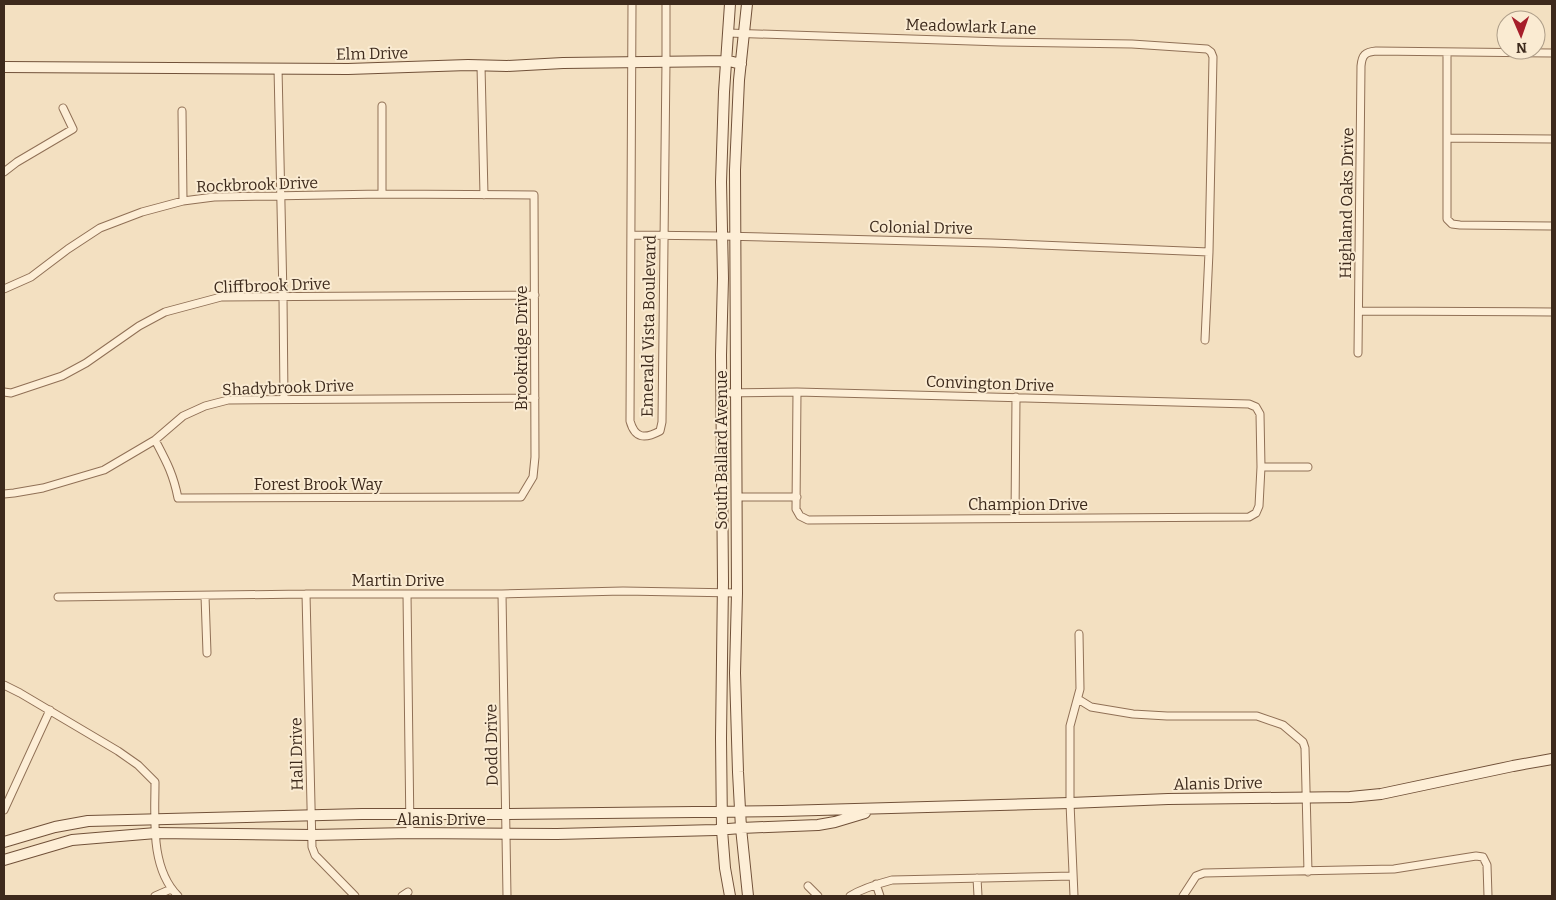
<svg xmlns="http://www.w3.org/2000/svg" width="1556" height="900" font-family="Bitter,serif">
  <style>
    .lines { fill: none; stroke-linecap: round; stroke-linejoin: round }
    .street-casing { stroke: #907056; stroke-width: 9 }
    .secondary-casing { stroke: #715139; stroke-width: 12 }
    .street { stroke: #fdeed6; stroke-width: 7 }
    .secondary { stroke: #fdeed6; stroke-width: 10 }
    .labels { text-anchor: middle; stroke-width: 4; stroke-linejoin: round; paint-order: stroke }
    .street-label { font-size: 16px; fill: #3d2a1c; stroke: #faebd2 }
  </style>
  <rect width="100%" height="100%" fill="#f3e0c1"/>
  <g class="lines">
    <!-- street casing -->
    <g class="street-casing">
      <path id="street" d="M 632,4 L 630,421 C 635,439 645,439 660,431 L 662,422 L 666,62 L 666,4
        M 728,33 L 1001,42 L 1132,44 L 1207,49 L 1211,52 L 1213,57 L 1209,252 L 1205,340
        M 1447,53 L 1447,219 L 1452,224 L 1460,225 L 1552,226
        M 481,66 L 484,195
        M 278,68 L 283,297 L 284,399
        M 182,111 L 183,201
        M 1447,138 L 1552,139
        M 4,172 L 17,162 L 73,129 L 63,108
        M 382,194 L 382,106
        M 632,235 L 722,236 L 992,243 L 1209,252
        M 4,289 L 31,277 L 68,249 L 100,228 L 142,212 L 183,201 L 214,197 L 382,194 L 534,195 L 535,457 L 533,477 L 521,497 L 178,498 C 173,473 166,461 155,440
        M 1359,311 L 1552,312
        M 1358,353 L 1361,66 C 1362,55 1365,52 1376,51 L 1552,53
        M 4,392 L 11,393 L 62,376 L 86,363 L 139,326 L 165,312 L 221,297 L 535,295
        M 721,393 L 797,392 L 1249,404 L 1256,407 L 1260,414 L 1261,467 L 1259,506 L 1256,513 L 1249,517 L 808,520 L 800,516 L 796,509 L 797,392
        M 1261,467 L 1308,467
        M 4,494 L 14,493 L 43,488 L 104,470 L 155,440 L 183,416 L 205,406 L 228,400 L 535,398
        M 736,497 L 797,497
        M 1015,518 L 1016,397
        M 306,594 L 312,847 L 315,855 L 355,896
        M 407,594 L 410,833
        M 502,594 L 507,896
        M 205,596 L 207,653
        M 58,597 L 306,594 L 502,594 L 623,591 L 737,593
        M 4,685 L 20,693 L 118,751 L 138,765 L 155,782 C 155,819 150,868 178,896
        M 1078,699 L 1091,707 L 1133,714 L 1167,716 L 1257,716 L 1283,725 L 1303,742 L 1305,748 L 1308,872
        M 4,810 L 50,710
        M 977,878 L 978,896
        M 876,884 L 880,896
        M 808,886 L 818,896
        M 155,896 L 171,889
        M 402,896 L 408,892
        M 850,896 C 863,888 877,884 892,880 L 1073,876
        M 1074,896 L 1070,803 L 1070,726 L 1080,689 L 1079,634
        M 1183,896 L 1196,876 L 1204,873 L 1394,869 L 1476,856 L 1483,857 L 1487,865 L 1488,896"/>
    </g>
    <!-- secondary casing -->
    <g class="secondary-casing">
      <path id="secondary" d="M 730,4 L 724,92 L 721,182 L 723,278 L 721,355 L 723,581 L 721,738 L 722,830 L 725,868 L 730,896
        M 747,4 L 739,80 L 735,170 L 737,593 L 735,673 L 738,772 L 741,828 L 748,896
        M 4,67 L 348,69 L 468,65 L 507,66 L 563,63 L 729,61 L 741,64
        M 4,842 L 55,827 L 88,821 L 362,814 L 506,814 L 782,811 L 1070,803 L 1168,799 L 1350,797 L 1381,794 L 1513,766 L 1552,759
        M 4,860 L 72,840 L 156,833 L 312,835 L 410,833 L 557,834 L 716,830 L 741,828 L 818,825 L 835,822 L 865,813"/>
    </g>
    <!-- street -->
    <use href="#street" class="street"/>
    <!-- secondary -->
    <use href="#secondary" class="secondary"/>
  </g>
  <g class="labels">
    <!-- street labels -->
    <g class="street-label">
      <text transform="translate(971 26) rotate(2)" y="6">Meadowlark Lane</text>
      <text transform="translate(372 53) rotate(-1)" y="6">Elm Drive</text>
      <text transform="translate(257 184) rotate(-2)" y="6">Rockbrook Drive</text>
      <text transform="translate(1346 203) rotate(-89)" y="6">Highland Oaks Drive</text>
      <text transform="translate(921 227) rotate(1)" y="6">Colonial Drive</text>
      <text transform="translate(272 285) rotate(-2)" y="6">Cliffbrook Drive</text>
      <text transform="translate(648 326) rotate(-89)" y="6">Emerald Vista Boulevard</text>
      <text transform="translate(521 348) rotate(-90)" y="6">Brookridge Drive</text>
      <text transform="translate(990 383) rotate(2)" y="6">Convington Drive</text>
      <text transform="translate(288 387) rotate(-2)" y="6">Shadybrook Drive</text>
      <text transform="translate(721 450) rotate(-90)" y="6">South Ballard Avenue</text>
      <text x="318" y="490">Forest Brook Way</text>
      <text x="1028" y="510">Champion Drive</text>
      <text x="398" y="586">Martin Drive</text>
      <text transform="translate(491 745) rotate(-91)" y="6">Dodd Drive</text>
      <text transform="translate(296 754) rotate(-91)" y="6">Hall Drive</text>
      <text transform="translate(1218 783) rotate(-1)" y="6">Alanis Drive</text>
      <text x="441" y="825">Alanis Drive</text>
    </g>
  </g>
  <!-- border -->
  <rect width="1556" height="900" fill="none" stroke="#3d2a1c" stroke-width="10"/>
  <!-- north arrow -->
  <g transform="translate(1521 35) rotate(178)"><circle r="24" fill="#faebd2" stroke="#ae9e89"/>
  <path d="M0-4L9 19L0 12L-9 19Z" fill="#a61e2a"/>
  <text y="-8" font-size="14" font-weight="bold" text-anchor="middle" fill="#3d2a1c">N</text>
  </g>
</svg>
